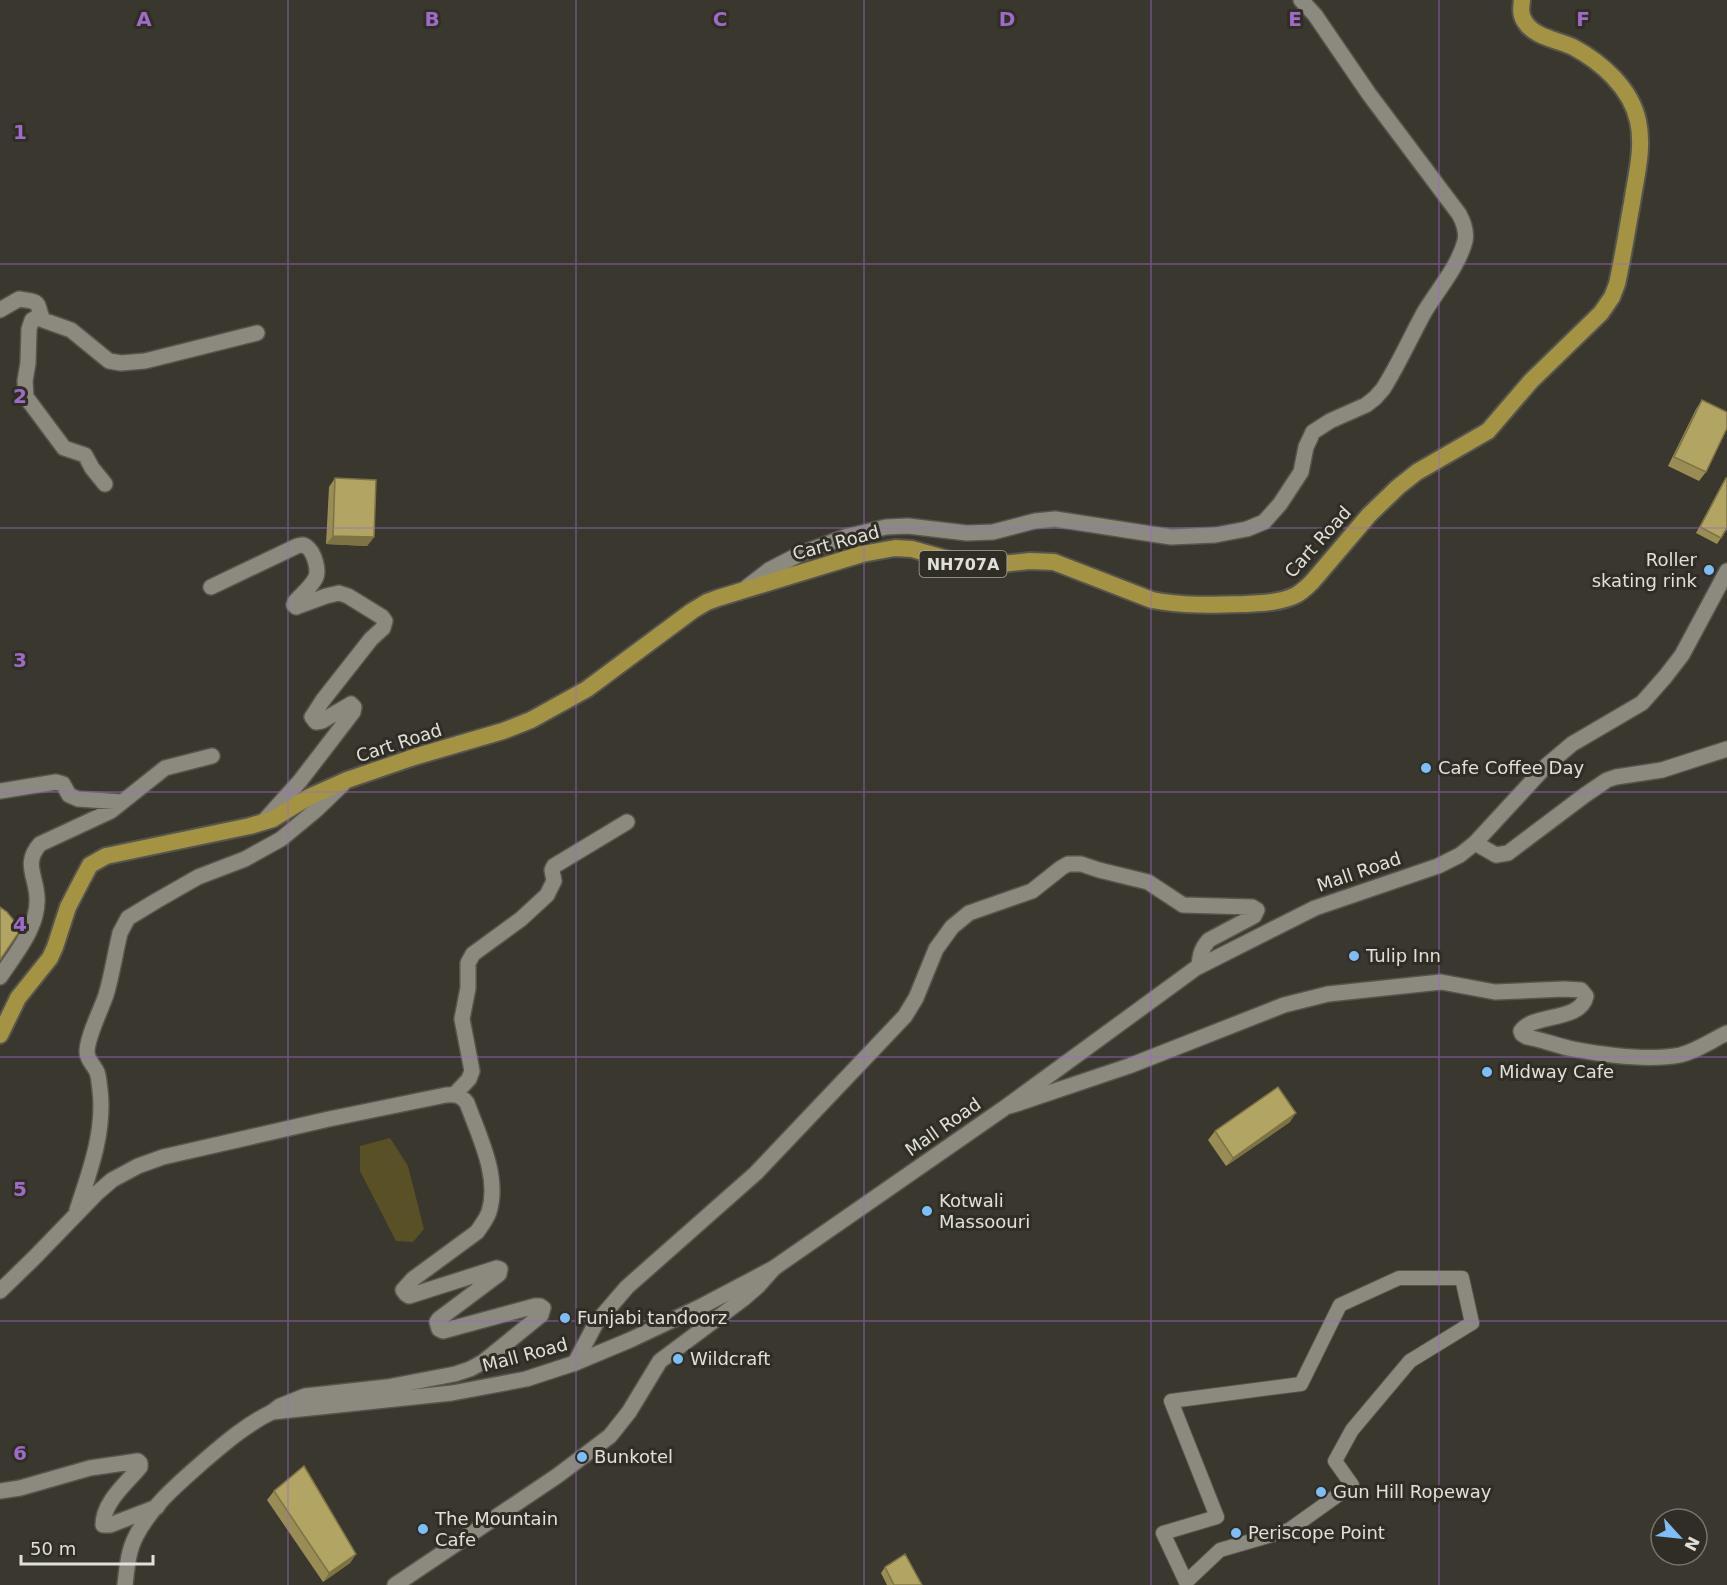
<svg xmlns="http://www.w3.org/2000/svg" width="1727" height="1585" font-family="'DejaVu Sans',sans-serif">
  <style>
    .green { fill: #5a5025 }
    .lines { fill: none; stroke-linecap: round; stroke-linejoin: round }
    .pedestrian-casing { stroke: #56544d; stroke-width: 16 }
    .minor-casing { stroke: #56544d; stroke-width: 18 }
    .tertiary-casing { stroke: #56544d; stroke-width: 18 }
    .trunk-casing { stroke: #56544d; stroke-width: 20 }
    .pedestrian { stroke: #8c8a7f; stroke-width: 14 }
    .minor { stroke: #8c8a7f; stroke-width: 15 }
    .tertiary { stroke: #8c8a7f; stroke-width: 15 }
    .trunk { stroke: #a39343; stroke-width: 16 }
    .wall { fill: #998d55 }
    .shaded-wall { fill: #7d7345 }
    .building { fill: #b2a463; stroke: #7d7345; stroke-width: 1.5 }
    .grid { fill: none; stroke: #9e6bc8; stroke-width: 1.5; stroke-opacity: 0.55 }
    .poi-dot { fill: #7dbef9; stroke: #2f2d24; stroke-width: 2 }
    .labels { text-anchor: middle; stroke-width: 6; stroke-linejoin: round; paint-order: stroke }
    .shield { fill: #2f2d24; stroke: #abaaa3; stroke-width: 1.5 }
    .shield-label { font-size: 16px; font-weight: bold; fill: #e0dfd9 }
    .street-label { font-size: 18px; fill: #e0dfd9; stroke: #2f2d24 }
    .poi-label { font-size: 18px; fill: #e0dfd9; stroke: #2f2d24; text-anchor: start }
    .grid-label { font-size: 20px; text-anchor: middle; font-weight: bold; fill: #9e6bc8; stroke: #2f2d24; stroke-width: 6; stroke-linejoin: round; paint-order: stroke }
  </style>
  <rect width="100%" height="100%" fill="#39372e"/>
  <!-- green -->
  <path class="green" d="M 390,1138 L 408,1166 L 424,1229 L 413,1242 L 396,1241 L 360,1171 L 360,1146 Z"/>
  <g class="lines">
    <!-- pedestrian casing -->
    <g class="pedestrian-casing">
      <path id="pedestrian" d="M 1399,1278 L 1462,1278 L 1472,1323 L 1410,1361 L 1352,1430 L 1335,1461 L 1352,1485 L 1289,1530 L 1220,1550 L 1186,1582 L 1163,1533 L 1217,1517 L 1171,1401 L 1301,1384 L 1340,1305 Z"/>
    </g>
    <!-- minor casing -->
    <g class="minor-casing">
      <path id="minor" d="M 0,310 L 19,299 C 44,302 35,303 43,320 L 71,330 L 109,361 L 121,363 L 145,361 L 257,333
        M 41,315 L 32,320 L 29,329 L 28,363 L 25,381 L 26,397 L 64,448 L 85,455 L 92,468 L 105,484
        M 211,587 L 297,546 C 302,545 303,544 307,547 C 314,552 320,571 315,579 C 310,588 301,595 295,602 L 294,605 L 296,607 L 326,596 L 339,593 L 348,596 L 382,617 L 385,621 L 383,628 L 371,639 L 323,700 L 312,717 L 316,722 L 322,721 L 351,704 L 354,707 L 353,712 L 300,781 L 264,821
        M 747,587 L 769,570 L 800,554 L 845,537 L 886,527 L 908,526 L 967,533 L 993,532 L 1035,521 L 1055,519 L 1171,537 L 1215,535 L 1247,529 L 1264,522 L 1280,504 L 1301,472 L 1306,447 L 1313,432 L 1330,421 L 1366,405 L 1375,398 L 1383,389 C 1399,364 1411,336 1425,311 C 1439,288 1458,267 1465,241 C 1467,231 1464,223 1459,214 L 1369,94 L 1315,15 L 1301,0
        M 0,791 L 56,782 L 63,784 L 69,795 L 78,799 L 122,802
        M 1475,843 L 1496,855 L 1508,853 L 1585,795 L 1607,780 L 1616,777 L 1662,770 L 1727,749
        M 0,977 C 15,954 39,927 37,897 C 36,876 23,863 40,844 L 111,811 L 165,768 L 212,756
        M 455,1094 L 469,1079 L 472,1071 L 462,1019 L 468,988 L 468,963 L 473,954 L 521,919 L 547,895 L 554,881 L 552,870 L 554,866 L 627,822
        M 1010,1106 L 1129,1066 L 1284,1005 L 1328,994 L 1441,982 L 1495,992 L 1564,989 L 1581,990 L 1586,996 C 1581,1022 1533,1013 1521,1031 L 1522,1034 L 1527,1037 C 1543,1040 1558,1046 1573,1049 C 1605,1055 1648,1061 1680,1055 C 1697,1051 1712,1040 1727,1033
        M 77,1210 C 90,1171 105,1131 100,1090 C 99,1084 99,1077 97,1072 C 94,1065 87,1060 87,1052 C 87,1037 101,1010 106,995 C 112,975 115,954 120,933 L 128,918 L 156,901 L 198,877 L 245,859 L 281,839 L 316,810 L 343,784
        M 0,1291 L 34,1258 L 97,1193 L 112,1180 L 138,1166 L 163,1157 L 329,1119 L 446,1095 C 456,1094 461,1095 467,1103 C 479,1136 500,1177 489,1212 C 486,1220 481,1226 477,1232 L 413,1279 L 403,1290 L 406,1294 L 409,1296 L 497,1268 L 500,1269 L 499,1274 L 439,1319 L 437,1322 L 439,1329 L 443,1331 L 535,1306 L 540,1306 L 543,1308 L 541,1315 L 483,1362 L 470,1369 L 455,1374 L 387,1387 L 305,1396 L 280,1406 L 272,1412
        M 575,1363 L 596,1323 L 627,1287 L 756,1173 L 905,1016 L 916,998 L 936,949 L 952,927 L 969,913 L 1032,891 L 1061,868 L 1068,864 L 1081,864 L 1099,870 L 1148,882 L 1183,905 L 1252,907 L 1257,910 L 1254,916 L 1209,940 C 1201,949 1200,955 1199,966
        M 0,1491 L 20,1488 L 90,1468 L 138,1461 L 140,1463 L 140,1467 C 126,1484 103,1502 103,1525 L 110,1525 L 157,1507
        M 395,1585 L 557,1476 L 610,1436 L 629,1412 L 660,1361 L 743,1299 L 758,1286 L 774,1268"/>
    </g>
    <!-- tertiary casing -->
    <g class="tertiary-casing">
      <path id="tertiary" d="M 125,1585 C 127,1568 128,1551 136,1536 C 152,1505 179,1483 205,1460 C 226,1442 247,1424 272,1412 L 452,1393 L 526,1379 L 575,1363 L 630,1340 L 702,1306 L 774,1268 L 1003,1109 L 1196,968 L 1315,908 L 1438,866 L 1460,855 L 1475,843 L 1546,766 L 1572,744 L 1642,703 L 1665,677 L 1682,655 L 1727,571"/>
    </g>
    <!-- trunk casing -->
    <g class="trunk-casing">
      <path id="trunk" d="M 0,1035 L 18,998 L 50,958 L 55,947 L 68,907 L 82,880 L 90,865 L 106,856 L 250,826 L 273,819 L 309,797 L 347,780 L 414,757 L 503,731 L 531,720 L 587,689 L 692,611 L 707,602 L 718,598 L 862,554 L 895,548 L 912,549 L 965,564 L 982,566 L 1030,561 L 1054,562 L 1152,600 C 1182,606 1213,605 1244,604 C 1261,603 1278,603 1294,596 C 1301,593 1307,587 1312,582 L 1369,515 L 1398,487 L 1417,472 L 1488,431 L 1531,381 L 1601,313 L 1612,297 L 1617,284 C 1623,257 1627,230 1632,203 C 1636,176 1644,148 1638,121 C 1631,88 1601,62 1573,47 C 1558,40 1534,37 1525,22 C 1520,15 1521,8 1522,0"/>
    </g>
    <!-- pedestrian -->
    <use href="#pedestrian" class="pedestrian"/>
    <!-- minor -->
    <use href="#minor" class="minor"/>
    <!-- tertiary -->
    <use href="#tertiary" class="tertiary"/>
    <!-- trunk -->
    <use href="#trunk" class="trunk"/>
  </g>
  <!-- wall -->
  <path class="wall" d="M 1702,400 L 1706,472 L 1699,481 L 1668,466 L 1696,409 Z
    M 335,478 L 374,537 L 367,546 L 326,544 L 329,487 Z
    M 1726,478 L 1721,538 L 1717,544 L 1696,533 L 1722,484 Z
    M 1290,1122 L 1226,1166 L 1208,1140 L 1215,1131 Z
    M 274,1491 L 356,1554 L 350,1563 L 323,1582 L 267,1500 Z
    M 885,1567 L 922,1585 L 887,1585 L 881,1573 Z"/>
  <!-- shaded-wall -->
  <path class="shaded-wall" d="M 333,536 L 374,537 L 367,546 L 326,544 Z
    M 1296,1113 L 1290,1122 L 1226,1166 L 1233,1158 Z
    M 356,1554 L 350,1563 L 323,1582 L 329,1573 Z"/>
  <!-- building -->
  <path class="building" d="M 1702,400 L 1727,412 L 1727,428 L 1706,472 L 1674,457 Z
    M 335,478 L 376,480 L 374,537 L 333,536 Z
    M 1726,478 L 1727,479 L 1727,528 L 1721,538 L 1700,527 Z
    M 0,907 L 7,912 L 21,929 L 0,960 Z
    M 1278,1087 L 1296,1113 L 1233,1158 L 1215,1131 Z
    M 304,1466 L 356,1554 L 329,1573 L 274,1491 Z
    M 905,1554 L 922,1585 L 894,1585 L 885,1567 Z"/>
  <!-- grid -->
  <path class="grid" d="M 288,0 L 288,1585M 576,0 L 576,1585M 864,0 L 864,1585M 1151,0 L 1151,1585M 1439,0 L 1439,1585M 0,264 L 1727,264M 0,528 L 1727,528M 0,792 L 1727,792M 0,1057 L 1727,1057M 0,1321 L 1727,1321"/>
  <!-- markers -->
  <g class="poi-dot">
    <circle cx="1709" cy="570" r="6"/>
    <circle cx="1426" cy="768" r="6"/>
    <circle cx="1354" cy="956" r="6"/>
    <circle cx="1487" cy="1072" r="6"/>
    <circle cx="927" cy="1211" r="6"/>
    <circle cx="565" cy="1318" r="6"/>
    <circle cx="678" cy="1359" r="6"/>
    <circle cx="582" cy="1457" r="6"/>
    <circle cx="1321" cy="1492" r="6"/>
    <circle cx="423" cy="1529" r="6"/>
    <circle cx="1236" cy="1533" r="6"/>
  </g>
  <g class="labels">
    <!-- shield labels -->
    <rect class="shield" x="919.5" y="551" width="87" height="26" rx="4.5"/>
    <g class="shield-label">
      <text x="963" y="570">NH707A</text>
    </g>
    <!-- street labels -->
    <g class="street-label">
      <text transform="translate(1318 542) rotate(-48)" y="6">Cart Road</text>
      <text transform="translate(836 543) rotate(-15)" y="6">Cart Road</text>
      <text transform="translate(399 743) rotate(-18)" y="6">Cart Road</text>
      <text transform="translate(1359 872) rotate(-19)" y="6">Mall Road</text>
      <text transform="translate(943 1127) rotate(-35)" y="6">Mall Road</text>
      <text transform="translate(525 1355) rotate(-15)" y="6">Mall Road</text>
    </g>
    <!-- poi labels -->
    <g class="poi-label">
      <text x="1697" y="566" text-anchor="end">Roller<tspan x="1697" dy="21">skating rink</tspan></text>
      <text x="1438" y="774">Cafe Coffee Day</text>
      <text x="1366" y="962">Tulip Inn</text>
      <text x="1499" y="1078">Midway Cafe</text>
      <text x="939" y="1207">Kotwali<tspan x="939" dy="21">Massoouri</tspan></text>
      <text x="577" y="1324">Funjabi tandoorz</text>
      <text x="690" y="1365">Wildcraft</text>
      <text x="594" y="1463">Bunkotel</text>
      <text x="1333" y="1498">Gun Hill Ropeway</text>
      <text x="435" y="1525">The Mountain<tspan x="435" dy="21">Cafe</tspan></text>
      <text x="1248" y="1539">Periscope Point</text>
    </g>
  </g>
  <g class="grid-label">
    <text x="144" y="26">A</text>
    <text x="432" y="26">B</text>
    <text x="720" y="26">C</text>
    <text x="1007" y="26">D</text>
    <text x="1295" y="26">E</text>
    <text x="1583" y="26">F</text>
    <text x="20" y="139">1</text>
    <text x="20" y="403">2</text>
    <text x="20" y="667">3</text>
    <text x="20" y="931">4</text>
    <text x="20" y="1196">5</text>
    <text x="20" y="1460">6</text>
  </g>
  <!-- north arrow -->
  <g transform="translate(1679 1537) rotate(117)"><circle r="28" fill="#2f2d24" stroke="#76746c" stroke-width="1.5"/>
  <path d="M0-4.5L10 22L0 15L-10 22Z" fill="#7dbef9"/>
  <text y="-9" font-size="16" font-weight="bold" text-anchor="middle" fill="#e0dfd9">N</text>
  </g>
  <!-- scale -->
  <path d="M21 1555v9h132v-9" fill="none" stroke="#e0dfd9" stroke-width="3"/>
  <text x="30" y="1555" font-size="18" fill="#e0dfd9" stroke="#2f2d24" stroke-width="4.5" paint-order="stroke">50 m</text>
</svg>
